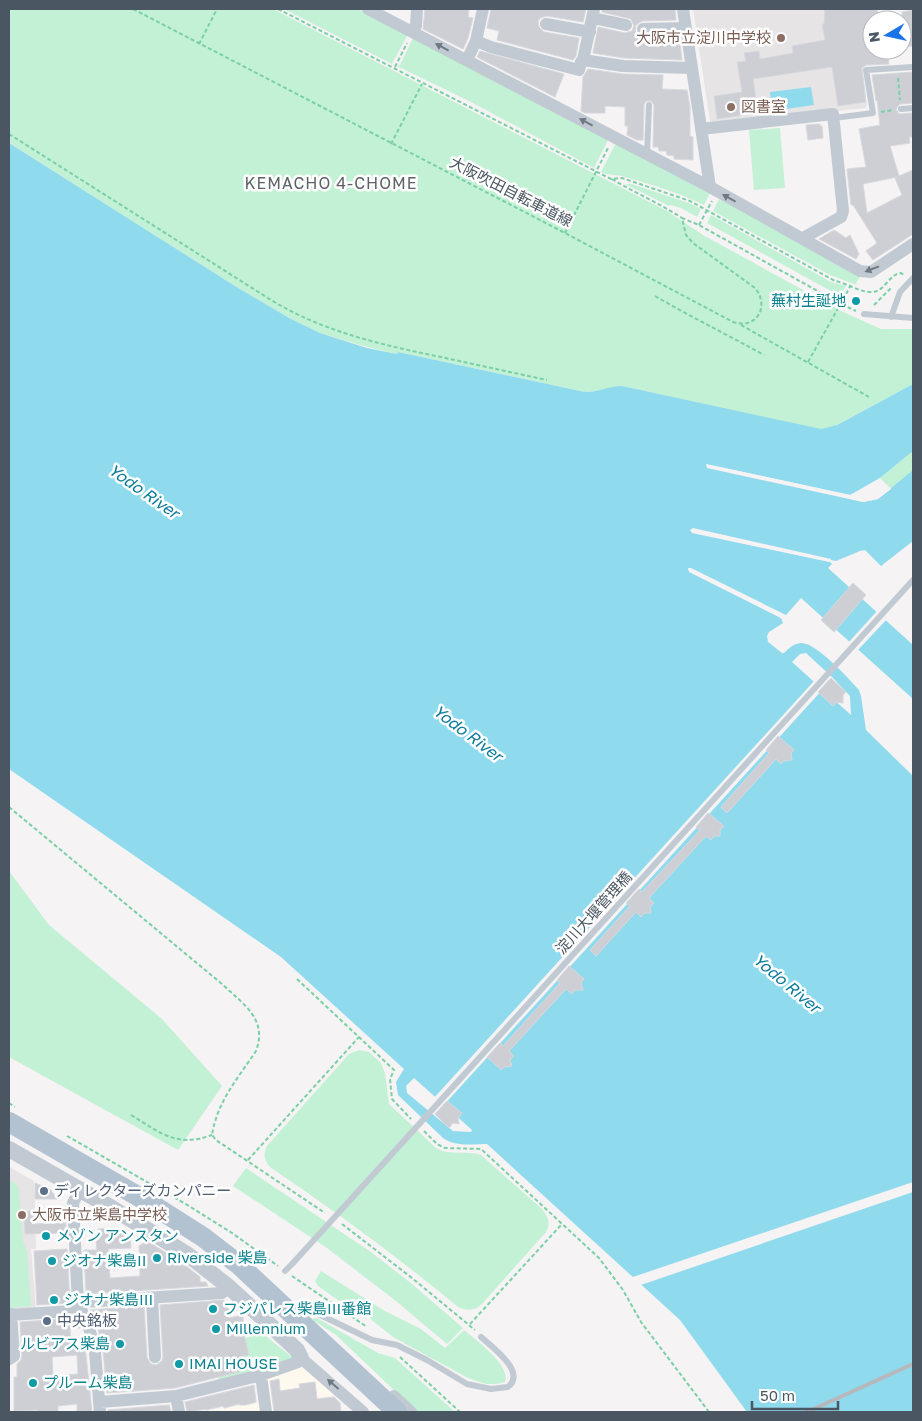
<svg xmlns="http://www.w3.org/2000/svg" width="922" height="1421" font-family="'Golos Text','Noto Sans JP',sans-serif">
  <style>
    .commercial { fill: #fdf9ef }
    .education { fill: #e6e4e5 }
    .green { fill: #c3f1d5 }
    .water { fill: #90daee; fill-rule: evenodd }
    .pier { fill: #f5f3f3 }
    .building { fill: #cdcfd5; stroke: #d7d9de; fill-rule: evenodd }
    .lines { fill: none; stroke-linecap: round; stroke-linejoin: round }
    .minor-tunnel { stroke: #caccce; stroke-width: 12; stroke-dasharray: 12 6; stroke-linecap: butt }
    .path { stroke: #7ad0a6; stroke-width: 2; stroke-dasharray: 4 2.5; stroke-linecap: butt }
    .service { stroke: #c1cad2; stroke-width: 6 }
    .minor { stroke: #c1cad2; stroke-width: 12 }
    .tertiary { stroke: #c1cad2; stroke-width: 16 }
    .primary { stroke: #b3c2d1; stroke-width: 20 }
    .rail { stroke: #b5b8bd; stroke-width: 4 }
    .service-bridge { stroke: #c1cad2; stroke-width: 6 }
    .oneway { fill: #6e7983 }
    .education-dot { fill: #8d6e63; stroke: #fff; stroke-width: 2 }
    .culture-dot { fill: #0f9aa8; stroke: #fff; stroke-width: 2 }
    .service-dot { fill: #5c6f8a; stroke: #fff; stroke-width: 2 }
    .labels { text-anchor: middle; stroke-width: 5; stroke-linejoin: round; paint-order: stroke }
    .education-label { font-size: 15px; fill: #785e54; stroke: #fff; text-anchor: start }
    .street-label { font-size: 15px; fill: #4a5661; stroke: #fff }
    .culture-label { font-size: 15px; fill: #0d838f; stroke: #fff; text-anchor: start }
    .service-label { font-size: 15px; fill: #4e5e75; stroke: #fff; text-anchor: start }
    .neighbourhood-label { font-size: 16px; letter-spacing: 1px; fill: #5f6368; stroke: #fff }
    .water-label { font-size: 16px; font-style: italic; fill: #0c7c9b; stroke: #fff }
  </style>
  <rect width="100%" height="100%" fill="#f5f3f3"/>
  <!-- commercial -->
  <path class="commercial" d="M 301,1365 L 335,1396 L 318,1398 L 320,1412 L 271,1412 L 267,1381 L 269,1377 Z
    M 261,1403 L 262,1412 L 200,1412 Z"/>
  <!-- education -->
  <path class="education" d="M 693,9 L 863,9 L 864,68 L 860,68 L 867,105 L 865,108 L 714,124 L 710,121 Z
    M 9,1167 L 34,1181 L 36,1249 L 31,1249 L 36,1309 L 9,1311 Z"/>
  <!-- green -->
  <path class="green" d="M 9,9 L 273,9 L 667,211 L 703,235 L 843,312 L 881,329 L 913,329 L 913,384 L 833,427 L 827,429 L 813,429 L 622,386 C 608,388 595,393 580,391 L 398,352 L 397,354 L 367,347 L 320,333 L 291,319 L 235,286 L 9,143 Z
    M 284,9 L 358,9 L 408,34 L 392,64 Z
    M 413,38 L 608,140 L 594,168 L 473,103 L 397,66 L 400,65 Z
    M 780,128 L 785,188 L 754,190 L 749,130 Z
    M 616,143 L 710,193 L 704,205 C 679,193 651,184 625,177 C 617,174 609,176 601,172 Z
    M 625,184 L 632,184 L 689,203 L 701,209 L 697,217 L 681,208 L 670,205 L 669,206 Z
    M 719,199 L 721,201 L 722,199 L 860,277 L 856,283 L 857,285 L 830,275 L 713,211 Z
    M 711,215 L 831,282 L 846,286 L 840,296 L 707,223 Z
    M 913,451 L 913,470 L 891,489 L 880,478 Z
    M 9,871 L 49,925 L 162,1019 L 222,1086 L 178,1150 L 9,1057 Z
    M 359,1050 L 369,1052 L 381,1063 L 385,1073 L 389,1104 L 436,1148 C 449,1156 466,1150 481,1155 L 542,1209 C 548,1217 551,1223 546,1232 L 481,1305 C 474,1311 466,1311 458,1307 C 398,1257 335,1211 270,1167 C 264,1160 263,1155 267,1146 L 349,1054 Z
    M 246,1168 L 371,1252 L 412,1284 L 463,1328 L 447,1344 L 396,1301 L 327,1248 L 233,1186 Z
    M 9,1179 L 18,1186 L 20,1200 L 23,1241 L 27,1252 L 31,1306 L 9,1308 Z
    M 321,1271 L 385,1311 L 421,1329 L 445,1348 L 464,1330 C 476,1340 511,1365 505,1382 L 496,1384 L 486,1384 L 468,1378 L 393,1337 L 363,1313 L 351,1309 L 318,1286 L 315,1281 Z
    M 314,1318 L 317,1318 L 378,1353 L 395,1358 L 455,1412 L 417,1412 L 336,1335 L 316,1322 L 312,1322 L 311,1320 Z
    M 263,1334 L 292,1357 L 292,1361 L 219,1381 L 211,1345 Z"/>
  <!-- water -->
  <path class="water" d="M 811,87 L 814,105 L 772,111 L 770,92 Z
    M 9,143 L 235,286 L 291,319 L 320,333 L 367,348 L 397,354 L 398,352 L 580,391 C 597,394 606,386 622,386 L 821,429 L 837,425 L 913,384 L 913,451 L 880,478 L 854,494 L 850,495 L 706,464 L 863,502 L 878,499 L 913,470 L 913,541 L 881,566 L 865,550 L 860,551 L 836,561 L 691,532 L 830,562 L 832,564 L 828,568 L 913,645 L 913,699 L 801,598 L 786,615 L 691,568 L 688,570 L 781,618 L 783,623 L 769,632 L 767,636 L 768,642 L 782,653 L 784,653 C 789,648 793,644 801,643 C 817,643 848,678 859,690 L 861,696 L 866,730 L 913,776 L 913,1412 L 747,1412 L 680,1320 L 487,1144 C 473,1144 455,1147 443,1138 L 398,1095 L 396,1082 L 404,1069 L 281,957 L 9,769 ZM 806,653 L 833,678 L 850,696 L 851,715 L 792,662 L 800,654 ZM 414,1078 L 472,1130 L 471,1132 L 453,1131 L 407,1093 L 406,1086 Z"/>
  <!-- pier -->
  <path class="pier" d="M 706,464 L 850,495 L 880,478 L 881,480 L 852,497 L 863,500 L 877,497 L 890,487 L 891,489 L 878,499 L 863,502 L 707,468 Z
    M 693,528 L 831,559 L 830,562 L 692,533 L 690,530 Z
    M 688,568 L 690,568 L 783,615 L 781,618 L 689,572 Z
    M 878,610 L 888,618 L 857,651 L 848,643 Z
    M 815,680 L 824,688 L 442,1107 L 433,1099 Z
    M 913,1182 L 913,1192 L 638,1286 L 630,1278 Z"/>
  <!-- building -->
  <path class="building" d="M 425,9 L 469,9 L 468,17 L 473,18 L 468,38 L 463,49 L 423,29 Z
    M 491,9 L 586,9 L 583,22 L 547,16 L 540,18 L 538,22 L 539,27 L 544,32 L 579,38 L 576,56 L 573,60 L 497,40 L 499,31 L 487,28 Z
    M 602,9 L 675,9 L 676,20 L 642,21 L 636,25 L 635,30 L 636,34 L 643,37 L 679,36 L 682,60 L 624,58 L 593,53 L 598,27 L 625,33 L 632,31 L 634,26 L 631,19 L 602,12 Z
    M 825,9 L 877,9 L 878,20 L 872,20 L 872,51 L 883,50 L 884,59 L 888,58 L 889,64 L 866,65 L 862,68 L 866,102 L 838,106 L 832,67 L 753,79 L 758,113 L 717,119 L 714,96 L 742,92 L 737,62 L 746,61 L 744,53 L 759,51 L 760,59 L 793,53 L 792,46 L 825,40 L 822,24 L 824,24 Z
    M 913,10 L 913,46 L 902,47 L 902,12 Z
    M 480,51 L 564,74 L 555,97 L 477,57 Z
    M 588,69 L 623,74 L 663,75 L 662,89 L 687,90 L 690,107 L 690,136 L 693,137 L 693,160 L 674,159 L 674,156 L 667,155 L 666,151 L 659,151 L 658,147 L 653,147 L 654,105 L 651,101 L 646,101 L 644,104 L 643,140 L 637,140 L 627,135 L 628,126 L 625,126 L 625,107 L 605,106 L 605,113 L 585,113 L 581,111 L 583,77 Z
    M 913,72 L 913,103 L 900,104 L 896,109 L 899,114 L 913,113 L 913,137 L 909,137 L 910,143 L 890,146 L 899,176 L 913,170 L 913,234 L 873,260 L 866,251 L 877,243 L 853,205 L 851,205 L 847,169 L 866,167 L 859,129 L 880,125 L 877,100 L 876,101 L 872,75 ZM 897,177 L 895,178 L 902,195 L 867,213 L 863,184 Z
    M 820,124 L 820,126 L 822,126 L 823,138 L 808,140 L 806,125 Z
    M 834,230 L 846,238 L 850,235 L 859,254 L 856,259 L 819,239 Z
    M 853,583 L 866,595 L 834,632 L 821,620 Z
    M 831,678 L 846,692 L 843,695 L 843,703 L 836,702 L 833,706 L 818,692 Z
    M 778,736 L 794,750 L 791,753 L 792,760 L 783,761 L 781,764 L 776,759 L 727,813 L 721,807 L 769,753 L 766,750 Z
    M 708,813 L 724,826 L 720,830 L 720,836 L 714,836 L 711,840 L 706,836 L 649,898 L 654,903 L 650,907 L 651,913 L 644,913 L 641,917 L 636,912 L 596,956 L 590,950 L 630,906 L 626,903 L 639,889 L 642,892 L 700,830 L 696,827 Z
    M 569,966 L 584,979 L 581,983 L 583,990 L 575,990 L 572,994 L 566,989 L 509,1051 L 514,1056 L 510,1060 L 512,1066 L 504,1067 L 501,1070 L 487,1057 L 500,1043 L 503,1046 L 560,983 L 557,980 Z
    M 447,1101 L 462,1113 L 458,1118 L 459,1124 L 453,1123 L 449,1128 L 435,1114 Z
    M 35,1183 L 50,1189 L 57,1199 L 35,1199 Z
    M 33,1211 L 33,1224 L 66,1223 L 66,1233 L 25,1234 L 24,1212 Z
    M 115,1228 L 115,1230 L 130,1235 L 131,1248 L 108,1249 L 110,1278 L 140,1276 L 139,1246 L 147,1241 L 181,1262 L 200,1277 L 200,1282 L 206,1282 L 208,1286 L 86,1294 L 84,1250 L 97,1250 L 96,1240 L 99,1239 L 98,1229 Z
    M 67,1249 L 70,1303 L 37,1305 L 34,1251 Z
    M 224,1300 L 225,1306 L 228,1306 L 229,1318 L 243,1315 L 244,1335 L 249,1355 L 243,1356 L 246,1370 L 175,1388 L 107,1393 L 103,1350 L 97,1325 L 90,1310 L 144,1306 L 147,1358 L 151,1364 L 156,1365 L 162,1361 L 163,1357 L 160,1305 Z
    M 76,1318 L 80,1328 L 70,1328 L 71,1346 L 85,1345 L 92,1412 L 77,1412 L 77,1404 L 58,1406 L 58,1412 L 38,1412 L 38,1410 L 14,1411 L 14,1377 L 17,1377 L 17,1364 L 21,1360 L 22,1356 L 20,1322 ZM 77,1355 L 78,1374 L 53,1376 L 52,1357 Z
    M 279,1379 L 280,1391 L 300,1388 L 299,1384 L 315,1382 L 317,1399 L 334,1397 L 340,1403 L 341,1412 L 274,1412 L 270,1381 Z
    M 254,1385 L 256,1402 L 246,1405 L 240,1405 L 239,1404 L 224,1408 L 223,1406 L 206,1410 L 206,1409 L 187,1412 L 185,1402 Z
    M 169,1405 L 171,1412 L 108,1412 L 108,1410 Z"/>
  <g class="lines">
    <!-- minor-tunnel -->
    <path class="minor-tunnel" d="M 276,1330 L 311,1328"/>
    <!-- path -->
    <path class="path" d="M 133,9 L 565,233 L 733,322 C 757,330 770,306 755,288 L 693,243 L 686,235 L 682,218 L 699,225 L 841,304 L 856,311
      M 278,9 L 611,179 L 622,178 L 690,201 L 835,281 C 847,283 860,293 873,292 C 885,291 889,274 901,273 L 904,275
      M 199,44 L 217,9
      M 395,67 L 407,43
      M 898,78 L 900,100
      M 881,112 L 893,110
      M 9,134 L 271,300 C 322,331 378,344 436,356 C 473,364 510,372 547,380
      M 391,144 L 422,84
      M 612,179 C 635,193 659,203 682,218
      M 699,225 L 712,201
      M 565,233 L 608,148
      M 655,296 C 691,317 728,335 764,355
      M 874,305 L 892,287
      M 741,325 L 869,397
      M 808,362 L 851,285
      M 9,807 L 222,984 C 243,1004 268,1019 256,1051 C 238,1078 217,1102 212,1135 L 216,1140 L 325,1213
      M 297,979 L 394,1070 L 390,1079 L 392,1099 L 411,1119
      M 9,1103 L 15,1107
      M 131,1115 C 161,1133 176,1148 212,1135
      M 424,1131 L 437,1144 L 445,1148 L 481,1149 L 599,1258 L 623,1290 L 641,1322 L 709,1412
      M 67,1136 L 189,1206 L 232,1233 L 278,1266
      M 248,1160 L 359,1037
      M 342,1224 L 412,1278 L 475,1330
      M 292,1276 L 367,1327
      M 470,1324 L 562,1224
      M 400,1357 L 460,1412"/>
    <!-- service -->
    <path class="service" d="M 901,109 L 913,108
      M 834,118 L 873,113 L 866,70 L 913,67
      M 647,154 L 649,105
      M 864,314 L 913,318
      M 891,317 L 900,292 L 913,278
      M 285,1271 L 293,1263
      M 293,1309 L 312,1311 L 372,1340 L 397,1345 L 427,1360 L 467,1384 L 491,1389 L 508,1387 C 527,1372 492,1347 481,1337"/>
    <!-- minor -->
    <path class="minor" d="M 368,9 L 710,187 L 860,271 L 871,272 L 913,244
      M 683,9 L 710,187
      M 593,18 L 626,25
      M 546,24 L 590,32
      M 643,29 L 686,28
      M 413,31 L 416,26 L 417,9
      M 476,41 L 491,47 L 579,70 L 581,62 L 583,60 L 594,9
      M 467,60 L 476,41 L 483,9
      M 583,60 L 623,66 L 692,68
      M 701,129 L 833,114 L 843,211 L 841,217 L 803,238
      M 80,1189 L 73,1203 L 78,1303 L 89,1327 L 95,1352 L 100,1412
      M 152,1298 L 155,1357
      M 9,1315 L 73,1311 L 83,1302 L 222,1293 L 229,1287
      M 9,1359 L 14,1356 L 11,1314
      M 261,1375 L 266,1412
      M 176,1396 L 179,1412
      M 394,1396 L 411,1412
      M 100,1402 L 176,1396 L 261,1375 L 298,1362 L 301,1358 L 363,1412"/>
    <!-- tertiary -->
    <path class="tertiary" d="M 9,1149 L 112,1208 L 187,1254 L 229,1287 L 297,1350 L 301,1358"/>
    <!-- primary -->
    <path class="primary" d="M 9,1122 L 148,1202 L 203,1237 L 238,1264 L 397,1412"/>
    <!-- rail -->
    <path class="rail" d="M 807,1412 L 913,1364"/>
    <!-- service-bridge -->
    <path class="service-bridge" d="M 293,1263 L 913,580"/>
  </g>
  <!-- one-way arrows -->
  <defs><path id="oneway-solid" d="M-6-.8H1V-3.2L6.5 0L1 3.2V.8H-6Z" transform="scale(1.25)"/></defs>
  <g class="oneway">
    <use href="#oneway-solid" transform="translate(442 47) rotate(-152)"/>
    <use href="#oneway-solid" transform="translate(586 122) rotate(-152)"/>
    <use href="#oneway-solid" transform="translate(729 198) rotate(-151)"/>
    <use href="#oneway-solid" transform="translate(872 269) rotate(159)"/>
    <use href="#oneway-solid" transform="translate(333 1384) rotate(-139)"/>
  </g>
  <!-- markers -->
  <g class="education-dot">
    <circle cx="781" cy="38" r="5"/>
    <circle cx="731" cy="107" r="5"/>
    <circle cx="22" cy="1215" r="5"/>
  </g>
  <g class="culture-dot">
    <circle cx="856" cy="301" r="5"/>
    <circle cx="46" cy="1236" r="5"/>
    <circle cx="157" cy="1258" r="5"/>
    <circle cx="52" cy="1261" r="5"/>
    <circle cx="54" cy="1300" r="5"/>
    <circle cx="213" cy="1309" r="5"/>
    <circle cx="216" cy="1329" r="5"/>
    <circle cx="120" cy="1344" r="5"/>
    <circle cx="179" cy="1364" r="5"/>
    <circle cx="33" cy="1383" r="5"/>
  </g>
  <g class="service-dot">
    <circle cx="44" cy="1191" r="5"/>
    <circle cx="47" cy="1321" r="5"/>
  </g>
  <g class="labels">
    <!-- education labels -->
    <g class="education-label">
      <text x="771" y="43" text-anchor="end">大阪市立淀川中学校</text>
      <text x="741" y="112">図書室</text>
      <text x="32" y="1220">大阪市立柴島中学校</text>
    </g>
    <!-- street labels -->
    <g class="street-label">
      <text transform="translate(511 192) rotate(27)" y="5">大阪吹田自転車道線</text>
      <text transform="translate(594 913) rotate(-48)" y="5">淀川大堰管理橋</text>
    </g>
    <!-- culture labels -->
    <g class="culture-label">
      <text x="846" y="306" text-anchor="end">蕪村生誕地</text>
      <text x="56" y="1241">メゾン アンスタン</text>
      <text x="167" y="1263">Riverside 柴島</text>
      <text x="62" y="1266">ジオナ柴島II</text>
      <text x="64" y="1305">ジオナ柴島III</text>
      <text x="223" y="1314">フジパレス柴島III番館</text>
      <text x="226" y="1334">Millennium</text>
      <text x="110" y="1349" text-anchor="end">ルビアス柴島</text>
      <text x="189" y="1369">IMAI HOUSE</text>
      <text x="43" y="1388">プルーム柴島</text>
    </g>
    <!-- service labels -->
    <g class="service-label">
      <text x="54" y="1196">ディレクターズカンパニー</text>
      <text x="57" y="1326">中央銘板</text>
    </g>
    <!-- neighbourhood labels -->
    <g class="neighbourhood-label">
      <text x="331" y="189">KEMACHO 4-CHOME</text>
    </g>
    <!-- water labels -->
    <g class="water-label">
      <text transform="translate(144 491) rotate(35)" y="6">Yodo River</text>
      <text transform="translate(468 733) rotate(37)" y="6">Yodo River</text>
      <text transform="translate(787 983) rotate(40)" y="6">Yodo River</text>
    </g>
  </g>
  <!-- border -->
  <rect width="922" height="1421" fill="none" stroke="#4a5661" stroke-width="20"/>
  <!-- north arrow -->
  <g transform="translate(887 35) rotate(261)"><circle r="24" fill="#ffffff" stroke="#b7bbc0"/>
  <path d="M0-4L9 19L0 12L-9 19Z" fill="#1a73e8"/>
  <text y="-8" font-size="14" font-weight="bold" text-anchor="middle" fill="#4a5661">N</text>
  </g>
  <!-- scale -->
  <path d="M752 1401v8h86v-8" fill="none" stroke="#4a5661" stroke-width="2.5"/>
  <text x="760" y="1401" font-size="15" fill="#4a5661" stroke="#ffffff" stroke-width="4" paint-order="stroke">50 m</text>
</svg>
